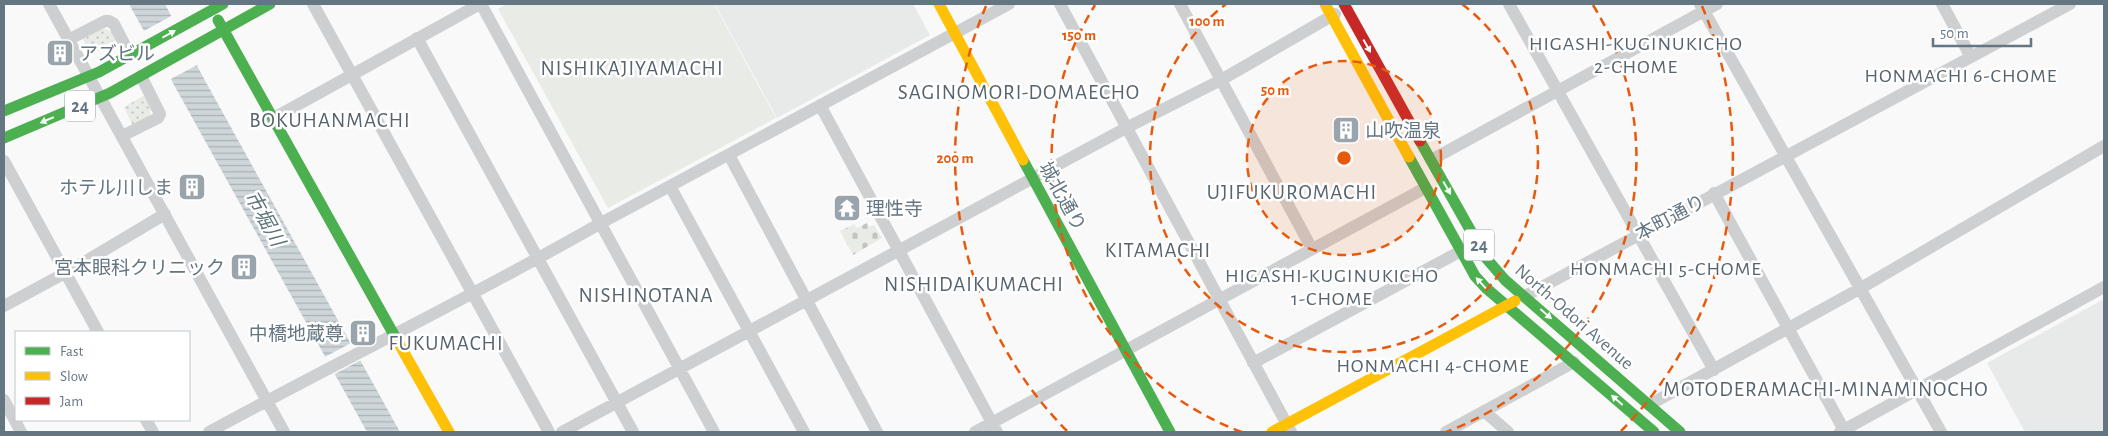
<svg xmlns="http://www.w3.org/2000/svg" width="2108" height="436" font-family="'Alegreya Sans','Noto Sans JP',sans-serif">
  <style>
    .built { fill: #e8e9e9 }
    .grass { fill: url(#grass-dots) }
    .cemetery { fill: url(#cemetery-stones) }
    .park { fill: #e8ebe6 }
    .water { fill: url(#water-rules) }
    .pier { fill: #f9f9f9 }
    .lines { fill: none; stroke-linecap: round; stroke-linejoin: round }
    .street { stroke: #cecfd0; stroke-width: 12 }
    .fast { stroke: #4caf50; stroke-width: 11 }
    .slow { stroke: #ffc107; stroke-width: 11 }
    .jam { stroke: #c62828; stroke-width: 11 }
    .oneway { fill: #f6fbf6 }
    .ring { fill: none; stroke: #e8590c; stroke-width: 2.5; stroke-dasharray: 9 6 }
    .labels { text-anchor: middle; stroke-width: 5; stroke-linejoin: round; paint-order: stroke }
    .shield { fill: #fff; stroke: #939fa8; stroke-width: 1 }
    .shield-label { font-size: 18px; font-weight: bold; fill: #657683 }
    .poi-label { font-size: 19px; fill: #657683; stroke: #fff; text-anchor: start }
    .street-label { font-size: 19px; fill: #657683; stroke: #fff }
    .neighbourhood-label { font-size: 20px; letter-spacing: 1px; fill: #57646e; stroke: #fff }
    .water-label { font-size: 20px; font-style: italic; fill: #60757c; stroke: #fff }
    .quarter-label { font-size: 21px; letter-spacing: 1px; fill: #57646e; stroke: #fff }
    .centre { fill: #e8590c; stroke: #fff; stroke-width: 2.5 }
    .ring-label { font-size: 15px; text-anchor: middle; font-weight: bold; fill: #e8590c; stroke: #fff; stroke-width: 5; stroke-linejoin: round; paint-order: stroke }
  </style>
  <defs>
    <pattern id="grass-dots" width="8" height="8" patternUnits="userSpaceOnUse" patternTransform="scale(1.25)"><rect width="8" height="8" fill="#e8ebe6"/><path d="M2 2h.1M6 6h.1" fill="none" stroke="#c0c3c0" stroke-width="1.8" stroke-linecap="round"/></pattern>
    <pattern id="cemetery-stones" width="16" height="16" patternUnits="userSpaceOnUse" patternTransform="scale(1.25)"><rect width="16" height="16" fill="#e8ebe6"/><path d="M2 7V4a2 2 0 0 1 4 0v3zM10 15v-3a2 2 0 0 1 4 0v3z" fill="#c0c3c0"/></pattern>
    <pattern id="water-rules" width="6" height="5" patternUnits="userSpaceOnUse" patternTransform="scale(1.25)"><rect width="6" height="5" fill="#ced6d9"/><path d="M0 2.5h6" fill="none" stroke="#abb2b5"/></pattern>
  </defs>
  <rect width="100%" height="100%" fill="#f9f9f9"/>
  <!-- built -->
  <path class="built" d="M 715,4 L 913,4 L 930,35 L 777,118 Z
    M 2104,299 L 2104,432 L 2025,432 L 1987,363 Z"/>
  <!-- grass -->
  <path class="grass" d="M 104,28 L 112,32 L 117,41 L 91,55 L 83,39 Z
    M 145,95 L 151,107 L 150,117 L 133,126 L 124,107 Z"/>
  <!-- cemetery -->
  <path class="cemetery" d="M 867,223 L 869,227 L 874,225 L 882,238 L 853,255 L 840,231 L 854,224 L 857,228 Z"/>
  <!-- park -->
  <path class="park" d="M 506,4 L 714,4 L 776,118 L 608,208 L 498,9 Z"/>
  <!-- water -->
  <path class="water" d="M 129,4 L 165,4 L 203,77 L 400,432 L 367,432 Z"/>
  <!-- pier -->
  <path class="pier" d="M 173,15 L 199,64 L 169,80 L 142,32 Z
    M 353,342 L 363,359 L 333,375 L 323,358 Z"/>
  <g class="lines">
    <!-- street -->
    <path class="street" d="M 49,4 L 284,432
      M 313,4 L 549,432
      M 481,4 L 714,432
      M 1060,4 L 1291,432
      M 1180,4 L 1312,249
      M 1509,4 L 1714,370
      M 1700,4 L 1941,432
      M 1942,4 L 1971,57
      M 417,38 L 633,432
      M 68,40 L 105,21 L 109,21 L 114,24 L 130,55
      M 820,105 L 997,432
      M 272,119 L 480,4
      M 122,136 L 158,118 L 160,114 L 141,76
      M 729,155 L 877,432
      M 1431,160 L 1717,4
      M 4,161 L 98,332
      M 670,186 L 804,432
      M 1714,193 L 1845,432
      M 1525,296 L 2070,4
      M 4,306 L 76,267 L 165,214
      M 1253,363 L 1461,251
      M 4,400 L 21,432
      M 1649,405 L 1861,288 L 2104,146
      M 1484,411 L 1508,432
      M 146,420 L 153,432
      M 209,432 C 339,361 472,297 601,223 L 1009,4
      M 562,432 L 1126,128 L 1221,80 L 1335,14
      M 975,432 L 1425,188
      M 1446,432 L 1574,362
      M 1840,432 L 2104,287"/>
    <!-- fast -->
    <path class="fast" d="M 218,20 L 398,342
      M 4,111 L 99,72 L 223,4
      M 4,138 L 110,93 L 270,4
      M 1420,141 L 1486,258 L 1505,280 L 1680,432
      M 1409,157 L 1475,276 L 1486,288 L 1654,432
      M 1023,160 L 1170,432"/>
    <!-- slow -->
    <path class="slow" d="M 939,4 L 1023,160
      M 1325,4 L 1409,157
      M 398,342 L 449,432
      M 1272,432 L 1515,301"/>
    <!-- jam -->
    <path class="jam" d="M 1344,4 L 1420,141"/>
  </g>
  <!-- one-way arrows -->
  <defs><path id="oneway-solid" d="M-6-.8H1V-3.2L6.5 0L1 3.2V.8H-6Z" transform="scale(1.25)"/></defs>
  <g class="oneway">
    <use href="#oneway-solid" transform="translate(169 34) rotate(-29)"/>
    <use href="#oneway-solid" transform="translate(1367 46) rotate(61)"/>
    <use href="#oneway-solid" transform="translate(47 120) rotate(157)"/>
    <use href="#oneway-solid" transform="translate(1447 188) rotate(60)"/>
    <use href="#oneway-solid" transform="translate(1481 283) rotate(-132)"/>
    <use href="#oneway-solid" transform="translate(1546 314) rotate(41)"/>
    <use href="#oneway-solid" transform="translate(1617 400) rotate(-139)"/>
  </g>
  <!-- distance rings -->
  <circle cx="1344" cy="158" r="97" fill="#e8590c" fill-opacity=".12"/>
  <g class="ring">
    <circle cx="1344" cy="158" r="97"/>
    <path d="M1462 4A194 194 0 1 1 1226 4"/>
    <path d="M1242 432A292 292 0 0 1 1095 5M1593 5A292 292 0 0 1 1446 432"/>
    <path d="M1067 431A389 389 0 0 1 986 6M1702 6A389 389 0 0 1 1621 431"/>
  </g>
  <!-- icons -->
  <defs>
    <g id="building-square" transform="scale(1.4375)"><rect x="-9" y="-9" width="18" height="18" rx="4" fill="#99a4ac" stroke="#fff"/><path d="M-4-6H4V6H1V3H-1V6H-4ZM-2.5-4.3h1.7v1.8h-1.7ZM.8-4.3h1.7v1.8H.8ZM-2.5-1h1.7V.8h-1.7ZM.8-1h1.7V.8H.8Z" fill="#fff"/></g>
    <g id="temple-square" transform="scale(1.4375)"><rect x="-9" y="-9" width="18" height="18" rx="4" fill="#99a4ac" stroke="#fff"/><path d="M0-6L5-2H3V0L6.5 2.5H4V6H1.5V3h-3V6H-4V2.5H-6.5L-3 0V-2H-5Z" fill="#fff"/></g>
  </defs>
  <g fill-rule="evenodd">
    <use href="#building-square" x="60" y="53"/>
    <use href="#building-square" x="1346" y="130"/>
    <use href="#building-square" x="192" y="187"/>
    <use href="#temple-square" x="847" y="208"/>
    <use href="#building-square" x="244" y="267"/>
    <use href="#building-square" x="363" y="333"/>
  </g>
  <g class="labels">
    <!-- shield labels -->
    <g class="shield">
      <rect x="65" y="90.5" width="30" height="31" rx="4"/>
      <rect x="1464" y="229.5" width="30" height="31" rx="4"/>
    </g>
    <g class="shield-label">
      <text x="80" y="112">24</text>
      <text x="1479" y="251">24</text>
    </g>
    <!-- poi labels -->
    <g class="poi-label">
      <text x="79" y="60">アズビル</text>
      <text x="1365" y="137">山吹温泉</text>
      <text x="173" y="194" text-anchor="end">ホテル川しま</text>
      <text x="866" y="215">理性寺</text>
      <text x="225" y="274" text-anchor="end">宮本眼科クリニック</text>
      <text x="344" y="340" text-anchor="end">中橋地蔵尊</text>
    </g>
    <!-- street labels -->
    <g class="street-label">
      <text transform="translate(1063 196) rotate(61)" y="7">城北通り</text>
      <text transform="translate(1670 217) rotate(-28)" y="7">本町通り</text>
      <text transform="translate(1575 316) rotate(41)" y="7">North-Odori Avenue</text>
    </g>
    <!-- neighbourhood labels -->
    <g class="neighbourhood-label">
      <text x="1636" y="50">HIGASHI-KUGINUKICHO<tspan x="1636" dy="23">2-CHOME</tspan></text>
      <text x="1961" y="82">HONMACHI 6-CHOME</text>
      <text x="1666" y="275">HONMACHI 5-CHOME</text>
      <text x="1332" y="282">HIGASHI-KUGINUKICHO<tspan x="1332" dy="23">1-CHOME</tspan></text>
      <text x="1433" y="372">HONMACHI 4-CHOME</text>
    </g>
    <!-- water labels -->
    <g class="water-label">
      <text transform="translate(265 218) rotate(61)" y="7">市堀川</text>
    </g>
    <!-- quarter labels -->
    <g class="quarter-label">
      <text x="632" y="75">NISHIKAJIYAMACHI</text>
      <text x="1019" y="99">SAGINOMORI-DOMAECHO</text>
      <text x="330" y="127">BOKUHANMACHI</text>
      <text x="1292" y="199">UJIFUKUROMACHI</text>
      <text x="1158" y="257">KITAMACHI</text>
      <text x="974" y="291">NISHIDAIKUMACHI</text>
      <text x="646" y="302">NISHINOTANA</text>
      <text x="446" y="350">FUKUMACHI</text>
      <text x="1826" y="396">MOTODERAMACHI-MINAMINOCHO</text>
    </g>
  </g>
  <circle cx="1344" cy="158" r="8" class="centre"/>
  <g class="ring-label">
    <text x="1207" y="26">100 m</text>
    <text x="1079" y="40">150 m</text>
    <text x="1275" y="95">50 m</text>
    <text x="955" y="163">200 m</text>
  </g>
  <!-- border -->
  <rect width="2108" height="436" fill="none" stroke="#657683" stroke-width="10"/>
  <!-- legend -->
  <rect x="15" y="331" width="175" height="90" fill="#ffffff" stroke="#c1c8cd"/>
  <rect x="25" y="347" width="25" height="8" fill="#4caf50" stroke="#c1c8cd"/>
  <text x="60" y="356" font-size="15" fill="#657683">Fast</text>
  <rect x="25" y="372" width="25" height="8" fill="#ffc107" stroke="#c1c8cd"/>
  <text x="60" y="381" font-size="15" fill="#657683">Slow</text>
  <rect x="25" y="397" width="25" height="8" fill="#c62828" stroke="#c1c8cd"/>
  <text x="60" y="406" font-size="15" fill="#657683">Jam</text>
  <!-- scale -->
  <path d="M1933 38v8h98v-8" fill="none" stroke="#657683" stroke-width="2.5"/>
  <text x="1940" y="38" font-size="15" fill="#657683" stroke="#ffffff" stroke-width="4" paint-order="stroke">50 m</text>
</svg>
